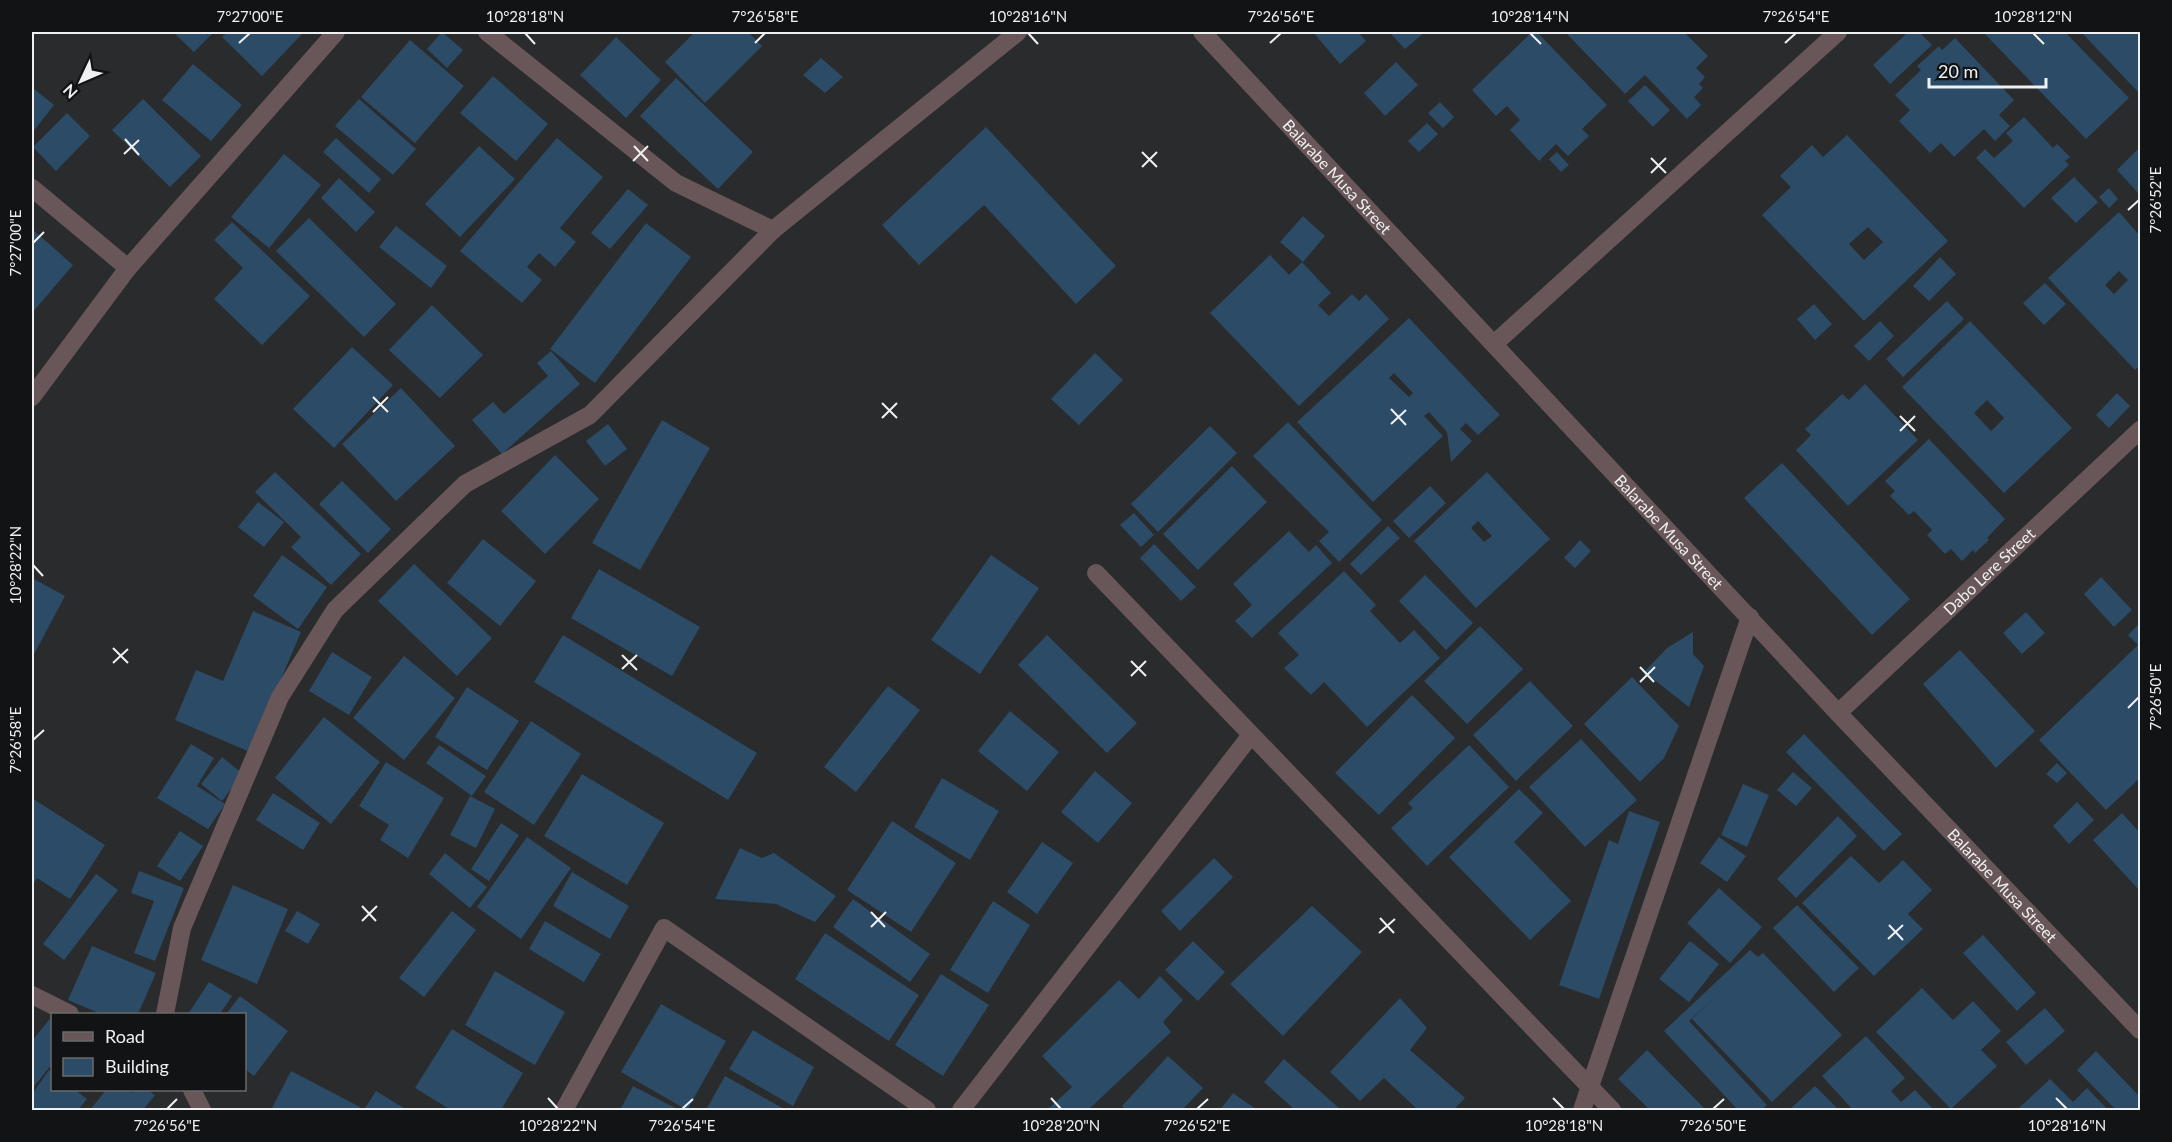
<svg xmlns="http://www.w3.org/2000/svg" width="2172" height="1142" font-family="Lato,sans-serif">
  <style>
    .building { fill: #2c4b66; fill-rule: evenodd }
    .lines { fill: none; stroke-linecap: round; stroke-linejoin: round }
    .minor { stroke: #695659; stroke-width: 18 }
    .ticks { fill: none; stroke: #eef0f1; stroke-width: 2 }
    .labels { text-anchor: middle; stroke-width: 5; stroke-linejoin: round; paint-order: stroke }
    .street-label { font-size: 16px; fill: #eef0f1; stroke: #121314 }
    .neatline { fill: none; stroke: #eef0f1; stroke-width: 2 }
    .ticks-label { font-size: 15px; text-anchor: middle; fill: #eef0f1 }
  </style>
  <rect width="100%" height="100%" fill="#292b2d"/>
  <!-- building -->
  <path class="building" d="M 179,32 L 214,32 L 194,52 L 176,35 Z
    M 227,32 L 304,32 L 262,76 L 222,37 Z
    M 442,32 L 463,50 L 447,68 L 427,49 Z
    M 695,32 L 748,32 L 762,46 L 705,103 L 665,62 Z
    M 1313,32 L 1358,32 L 1366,41 L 1340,64 Z
    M 1389,32 L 1425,32 L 1405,49 Z
    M 1532,32 L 1537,32 L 1607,105 L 1582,129 L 1589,136 L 1568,156 L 1556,144 L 1539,161 L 1510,130 L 1520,120 L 1507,106 L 1496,116 L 1472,90 Z
    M 1565,32 L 1684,32 L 1708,56 L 1696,68 L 1705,77 L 1699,84 L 1703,88 L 1694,97 L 1701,105 L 1687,119 L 1645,75 L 1625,94 Z
    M 1908,32 L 1919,32 L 1932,45 L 1890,84 L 1873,65 Z
    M 1983,32 L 2065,32 L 2129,98 L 2086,139 Z
    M 2081,32 L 2140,32 L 2140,94 Z
    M 616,37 L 661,80 L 626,118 L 580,75 Z
    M 1955,38 L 2014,100 L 1999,115 L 2010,126 L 1995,141 L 1984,129 L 1954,157 L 1941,143 L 1930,153 L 1899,121 L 1910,110 L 1895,95 L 1921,70 L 1917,66 L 1939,46 L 1942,50 Z
    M 410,40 L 464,86 L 415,143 L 361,97 Z
    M 821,58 L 843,77 L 825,93 L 803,75 Z
    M 1396,62 L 1418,85 L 1385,116 L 1364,93 Z
    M 193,64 L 242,105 L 211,141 L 162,100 Z
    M 493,76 L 548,124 L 516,161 L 460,113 Z
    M 676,78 L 753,152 L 718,189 L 640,116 Z
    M 1645,85 L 1670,110 L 1653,127 L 1628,101 Z
    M 33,88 L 54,105 L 32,133 L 32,89 Z
    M 143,99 L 201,156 L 170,187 L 112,130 Z
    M 359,99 L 416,149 L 393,175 L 335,126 Z
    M 1440,102 L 1454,117 L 1443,128 L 1428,113 Z
    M 67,113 L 90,136 L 56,171 L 33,147 Z
    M 2024,117 L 2053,148 L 2057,144 L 2070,157 L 2065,161 L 2069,165 L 2024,208 L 1976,158 L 1985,149 L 1994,158 L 2013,141 L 2006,133 Z
    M 1427,123 L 1438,134 L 1419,152 L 1408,141 Z
    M 986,127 L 1116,266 L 1076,304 L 984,205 L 919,265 L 882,225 Z
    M 1847,135 L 1948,241 L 1864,321 L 1762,215 L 1791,187 L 1780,176 L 1812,145 L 1823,157 ZM 1868,227 L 1883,242 L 1864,260 L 1849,244 Z
    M 336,138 L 381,179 L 369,193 L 323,152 Z
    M 557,138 L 603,177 L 560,228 L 576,242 L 555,267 L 539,253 L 527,267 L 542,280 L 522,303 L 460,251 Z
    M 479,146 L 515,179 L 460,237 L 425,204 Z
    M 2140,147 L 2140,195 L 2117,170 Z
    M 1557,152 L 1569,165 L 1561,172 L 1549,159 Z
    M 284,154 L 321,185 L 269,248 L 231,217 Z
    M 2074,177 L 2098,202 L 2076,223 L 2051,198 Z
    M 339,178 L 375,212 L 356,232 L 321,198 Z
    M 2109,188 L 2118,199 L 2109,208 L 2099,197 Z
    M 628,189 L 648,205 L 610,249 L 591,233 Z
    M 2119,212 L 2140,236 L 2140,365 L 2135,370 L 2048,278 ZM 2119,271 L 2128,280 L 2114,294 L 2105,285 Z
    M 1303,216 L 1325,236 L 1303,262 L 1280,242 Z
    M 309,218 L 396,304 L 364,337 L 276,251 Z
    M 232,222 L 310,296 L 262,345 L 214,299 L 243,268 L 214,240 Z
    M 646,223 L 691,257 L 595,383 L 550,349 Z
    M 396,226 L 447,266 L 431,288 L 379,247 Z
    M 32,229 L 73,265 L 32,313 Z
    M 1270,255 L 1289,275 L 1302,262 L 1331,293 L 1318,305 L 1329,316 L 1352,294 L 1359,301 L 1366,294 L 1389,319 L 1299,406 L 1210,313 Z
    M 1940,257 L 1956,274 L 1929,301 L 1913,286 Z
    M 2045,283 L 2066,304 L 2044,325 L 2023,303 Z
    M 1947,301 L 1964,319 L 1903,377 L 1886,359 Z
    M 1814,304 L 1832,324 L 1815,340 L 1797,319 Z
    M 432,305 L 483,355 L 440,398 L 389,350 Z
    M 1409,318 L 1500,415 L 1478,435 L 1466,423 L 1460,429 L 1472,441 L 1451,462 L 1447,432 L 1429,412 L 1424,416 L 1443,436 L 1373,502 L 1297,422 ZM 1394,373 L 1413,393 L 1409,397 L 1389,378 Z
    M 1880,321 L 1894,336 L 1869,361 L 1854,346 Z
    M 1970,321 L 2072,428 L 2004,493 L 1902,387 ZM 1987,400 L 2004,418 L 1991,431 L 1974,413 Z
    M 352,347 L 393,385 L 334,448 L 293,409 Z
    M 551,351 L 580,384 L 502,454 L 472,420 L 493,402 L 504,414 L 548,376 L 537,363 Z
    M 1095,353 L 1123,380 L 1079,425 L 1051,399 Z
    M 1865,384 L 1918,440 L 1848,506 L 1796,450 L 1811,435 L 1805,429 L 1842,394 L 1849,400 Z
    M 401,388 L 455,446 L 396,501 L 342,444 Z
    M 2117,393 L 2130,406 L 2109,428 L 2096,415 Z
    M 662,420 L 710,448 L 640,570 L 592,543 Z
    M 1288,422 L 1382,520 L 1339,562 L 1319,541 L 1329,532 L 1253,456 Z
    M 608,424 L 627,449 L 605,466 L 586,441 Z
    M 1210,426 L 1237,453 L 1158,532 L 1131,504 Z
    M 1929,439 L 2005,519 L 1987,538 L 1989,540 L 1975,553 L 1973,550 L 1962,561 L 1951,549 L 1945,554 L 1927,535 L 1932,530 L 1914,511 L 1909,515 L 1890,496 L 1895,491 L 1885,481 Z
    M 555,455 L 599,499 L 545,554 L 501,511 Z
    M 1782,463 L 1910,599 L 1872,635 L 1744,498 Z
    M 1232,466 L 1267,502 L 1198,570 L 1163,534 Z
    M 275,472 L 361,554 L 331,585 L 291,547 L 301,537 L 255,492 Z
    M 1487,472 L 1550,539 L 1476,608 L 1414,541 ZM 1478,521 L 1492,536 L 1484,542 L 1471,528 Z
    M 342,481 L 391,529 L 368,553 L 319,504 Z
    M 1430,486 L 1446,503 L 1409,538 L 1393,521 Z
    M 258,502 L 284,522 L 264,547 L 238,527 Z
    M 1134,513 L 1154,535 L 1141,547 L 1120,525 Z
    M 1388,526 L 1400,538 L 1361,575 L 1350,564 Z
    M 1289,531 L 1309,552 L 1316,545 L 1332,563 L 1252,638 L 1235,621 L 1252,605 L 1233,584 Z
    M 483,539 L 536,581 L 500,626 L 447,583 Z
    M 1580,540 L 1591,551 L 1575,568 L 1564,558 Z
    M 1154,544 L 1196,587 L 1181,601 L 1140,558 Z
    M 282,555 L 327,587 L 298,629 L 253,596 Z
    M 991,555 L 1039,588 L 980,674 L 931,640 Z
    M 414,564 L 492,638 L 457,676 L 378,601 Z
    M 599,569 L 700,627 L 672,676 L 571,618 Z
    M 1344,571 L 1376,605 L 1370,611 L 1400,643 L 1414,630 L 1440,658 L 1367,727 L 1324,682 L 1311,695 L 1284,668 L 1299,655 L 1278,633 Z
    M 1425,575 L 1473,623 L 1446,650 L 1399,601 Z
    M 2101,577 L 2132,610 L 2114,627 L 2084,594 Z
    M 32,578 L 65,596 L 32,658 Z
    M 253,611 L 301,632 L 250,752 L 175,720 L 196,670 L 223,681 Z
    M 2026,612 L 2045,633 L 2022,654 L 2003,633 Z
    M 2140,623 L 2140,778 L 2106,810 L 2039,740 L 2138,645 L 2128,635 Z
    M 1480,626 L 1523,669 L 1467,724 L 1424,681 Z
    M 1693,632 L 1693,654 L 1704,666 L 1689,707 L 1644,672 L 1667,648 Z
    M 563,635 L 757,753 L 728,800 L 534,682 Z
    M 1047,635 L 1137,723 L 1107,753 L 1018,665 Z
    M 1960,650 L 2035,731 L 1996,768 L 1923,684 Z
    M 332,652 L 372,677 L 349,715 L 309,691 Z
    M 404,656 L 455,698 L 404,760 L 353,718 Z
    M 1632,677 L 1679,726 L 1664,758 L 1640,782 L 1584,724 Z
    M 1530,681 L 1573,726 L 1516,781 L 1473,735 Z
    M 888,686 L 920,710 L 856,792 L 824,767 Z
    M 467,687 L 519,721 L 487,770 L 435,737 Z
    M 1412,695 L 1455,738 L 1379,815 L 1335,773 Z
    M 1010,711 L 1059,752 L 1027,791 L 978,751 Z
    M 324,717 L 380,762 L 331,824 L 275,778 Z
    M 531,721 L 581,754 L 534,825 L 484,792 Z
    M 1804,734 L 1902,834 L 1884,851 L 1786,752 Z
    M 1581,739 L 1637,800 L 1585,847 L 1529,787 Z
    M 191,744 L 214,758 L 197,786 L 225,804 L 208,829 L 157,798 Z
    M 439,745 L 486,776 L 472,796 L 426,763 Z
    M 1469,745 L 1509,787 L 1427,866 L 1391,828 L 1413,808 L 1408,803 Z
    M 222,757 L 243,774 L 222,801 L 201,784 Z
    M 386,762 L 444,798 L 408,858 L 380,840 L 389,825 L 359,806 Z
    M 2057,763 L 2067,773 L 2057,783 L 2046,774 Z
    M 1095,771 L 1132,803 L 1098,843 L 1061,812 Z
    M 1793,772 L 1812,788 L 1796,806 L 1777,790 Z
    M 582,774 L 664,823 L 627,885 L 544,836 Z
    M 942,778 L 999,811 L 970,860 L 914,827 Z
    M 1743,784 L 1769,795 L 1747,847 L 1721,835 Z
    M 1519,789 L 1543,813 L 1514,842 L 1571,901 L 1530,940 L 1449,857 Z
    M 273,793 L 320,823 L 303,850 L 256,820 Z
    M 470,796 L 495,809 L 476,848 L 450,835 Z
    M 32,798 L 105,845 L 70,899 L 37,878 L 32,887 Z
    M 2077,802 L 2094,820 L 2069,844 L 2053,826 Z
    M 1629,811 L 1660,822 L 1599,999 L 1559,985 L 1609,840 L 1618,844 Z
    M 2122,813 L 2140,833 L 2140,891 L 2093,840 Z
    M 1838,816 L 1857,836 L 1796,898 L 1777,879 Z
    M 892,821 L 956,863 L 911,932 L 847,890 Z
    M 501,823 L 519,835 L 489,881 L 471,869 Z
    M 180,831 L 203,846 L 180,881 L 157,866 Z
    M 527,837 L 571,868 L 521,939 L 477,907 Z
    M 1719,837 L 1746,856 L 1727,882 L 1700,863 Z
    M 1042,842 L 1073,863 L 1037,914 L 1007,892 Z
    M 740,848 L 762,858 L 774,853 L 836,896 L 815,922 L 776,904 L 715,899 Z
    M 445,853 L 487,887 L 470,908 L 429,874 Z
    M 1851,856 L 1879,883 L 1903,860 L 1932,890 L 1908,914 L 1923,929 L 1874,976 L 1802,903 Z
    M 1214,858 L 1233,877 L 1180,931 L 1161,911 Z
    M 139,871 L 184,888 L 155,961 L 134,953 L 154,901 L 131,893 Z
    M 572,872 L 629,906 L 610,939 L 553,906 Z
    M 96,874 L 118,890 L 64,960 L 43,944 Z
    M 233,885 L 288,909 L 257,984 L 201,960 Z
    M 1719,888 L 1762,927 L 1730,963 L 1687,923 Z
    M 853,899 L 930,954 L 910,982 L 833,927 Z
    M 993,901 L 1030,925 L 988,993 L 950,970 Z
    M 1797,905 L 1859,968 L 1834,992 L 1773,928 Z
    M 1312,906 L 1362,952 L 1283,1036 L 1230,984 Z
    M 297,911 L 320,924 L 308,944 L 285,931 Z
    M 452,911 L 476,930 L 424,997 L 399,978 Z
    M 545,921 L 601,954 L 584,982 L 529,949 Z
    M 825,933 L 919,995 L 889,1041 L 795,979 Z
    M 1983,935 L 2036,993 L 2017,1011 L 1963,953 Z
    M 1193,941 L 1225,972 L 1198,1001 L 1165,970 Z
    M 1690,941 L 1719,964 L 1689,1002 L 1659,979 Z
    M 92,946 L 156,973 L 138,1014 L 101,1014 L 68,1000 Z
    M 1750,950 L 1758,957 L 1763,953 L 1842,1035 L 1772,1102 L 1692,1019 L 1713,999 L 1689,1021 L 1767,1105 L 1761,1110 L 1738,1110 L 1664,1031 Z
    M 495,971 L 565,1012 L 535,1065 L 465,1025 Z
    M 941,974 L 989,1005 L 943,1076 L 895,1045 Z
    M 1160,976 L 1183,1000 L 1163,1022 L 1171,1032 L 1088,1110 L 1047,1110 L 1072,1087 L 1042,1056 L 1119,980 L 1139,999 Z
    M 209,982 L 232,996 L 220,1014 L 188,1014 Z
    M 1922,988 L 1953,1020 L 1973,1001 L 2001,1031 L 1981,1050 L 1997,1066 L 1951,1109 L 1876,1032 Z
    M 240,996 L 288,1031 L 254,1076 L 244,1068 L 244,1014 L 226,1014 Z
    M 1400,998 L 1427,1028 L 1410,1050 L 1465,1098 L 1453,1110 L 1418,1110 L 1384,1078 L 1360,1101 L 1330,1072 Z
    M 661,1004 L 726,1041 L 687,1110 L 621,1072 Z
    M 2045,1008 L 2065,1031 L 2026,1065 L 2006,1042 Z
    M 52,1016 L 52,1064 L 32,1089 L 32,1041 Z
    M 452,1029 L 523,1073 L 501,1110 L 451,1110 L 415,1088 Z
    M 753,1030 L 814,1067 L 793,1106 L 729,1069 Z
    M 1866,1036 L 1905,1078 L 1891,1091 L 1901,1102 L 1915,1090 L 1934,1110 L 1853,1110 L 1822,1076 Z
    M 1647,1050 L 1706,1110 L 1650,1110 L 1618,1079 Z
    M 2096,1051 L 2140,1097 L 2140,1110 L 2116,1110 L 2077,1070 Z
    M 1168,1056 L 1203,1088 L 1182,1110 L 1126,1110 L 1122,1106 Z
    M 1284,1059 L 1341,1110 L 1295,1110 L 1264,1082 Z
    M 49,1070 L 52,1073 L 52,1090 L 75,1090 L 87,1099 L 78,1110 L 32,1110 L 32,1094 Z
    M 291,1071 L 360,1107 L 358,1110 L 271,1110 Z
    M 725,1076 L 786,1110 L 706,1110 Z
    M 2050,1079 L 2073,1102 L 2087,1088 L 2108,1110 L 2017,1110 Z
    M 633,1086 L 679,1110 L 620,1110 Z
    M 1815,1086 L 1839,1110 L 1789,1110 Z
    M 106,1090 L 128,1090 L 133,1093 L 135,1090 L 147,1090 L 155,1095 L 143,1110 L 90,1110 Z
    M 376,1091 L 407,1110 L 364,1110 Z
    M 1233,1093 L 1257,1110 L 1220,1110 Z"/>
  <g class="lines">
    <!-- minor -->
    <g class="minor">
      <path d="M 487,32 L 676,183 L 773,230"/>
      <path id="s1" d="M 1202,32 L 1838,713 L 2140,1030"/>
      <path d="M 32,188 L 128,268"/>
      <path d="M 1494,344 L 1838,32"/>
      <path d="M 32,397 L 128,268 L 336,32"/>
      <path d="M 1096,573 L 1612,1110"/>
      <path id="s2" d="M 1838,713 L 2140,430"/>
      <path d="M 32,995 L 70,1014"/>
      <path d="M 165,1014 L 182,928 L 280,697 L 335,610 L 465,484 L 590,415 L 773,230 L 1018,32"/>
      <path d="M 192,1090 L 202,1110"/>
      <path d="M 564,1110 L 664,928 L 927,1110"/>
      <path d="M 961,1110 L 1251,735"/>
      <path d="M 1582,1110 L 1750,617"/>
    </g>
  </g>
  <!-- ticks -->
  <path class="ticks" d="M 525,33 L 535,44M 1028,33 L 1038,44M 1530,33 L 1541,44M 2033,33 L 2044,44M 239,43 L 250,33M 755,43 L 765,33M 1270,43 L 1281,33M 1785,43 L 1796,33M 125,139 L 139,155M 634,146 L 648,161M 1142,152 L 1157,167M 124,154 L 139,140M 1651,158 L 1666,173M 633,161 L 648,146M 1142,167 L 1157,152M 1651,173 L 1666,158M 2128,210 L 2139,200M 33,243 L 44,232M 373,397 L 388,412M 882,403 L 897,418M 1391,409 L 1406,425M 373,412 L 388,397M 1900,416 L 1915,431M 882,418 L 897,403M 1391,424 L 1406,410M 1900,431 L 1915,416M 33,565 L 43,576M 113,648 L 128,663M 622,655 L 637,670M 1131,661 L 1146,676M 113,663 L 128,649M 1640,667 L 1654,682M 622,669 L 637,655M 1131,676 L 1146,661M 1640,682 L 1655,667M 2128,708 L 2139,697M 33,740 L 44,730M 362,906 L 376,921M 871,912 L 885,927M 1380,918 L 1394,933M 362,921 L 377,906M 1889,925 L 1903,940M 871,927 L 886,912M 1379,933 L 1395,919M 1888,939 L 1903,925M 548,1098 L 558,1109M 1051,1098 L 1061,1109M 1553,1098 L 1564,1109M 2056,1098 L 2067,1109M 167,1109 L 177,1099M 682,1109 L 693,1099M 1197,1109 L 1208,1099M 1713,1109 L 1724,1099"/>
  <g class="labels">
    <!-- street labels -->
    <g class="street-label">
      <text dy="6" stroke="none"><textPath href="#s1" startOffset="198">Balarabe Musa Street</textPath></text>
      <text dy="6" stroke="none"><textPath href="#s1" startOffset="684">Balarabe Musa Street</textPath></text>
      <text dy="6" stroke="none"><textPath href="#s2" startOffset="207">Dabo Lere Street</textPath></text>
      <text dy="6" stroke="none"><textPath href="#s1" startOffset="1170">Balarabe Musa Street</textPath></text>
    </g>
  </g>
  <!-- border -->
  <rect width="2172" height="1142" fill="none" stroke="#121314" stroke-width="66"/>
  <!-- legend -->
  <rect x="51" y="1013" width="195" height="78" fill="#121314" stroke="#6a6b6c" stroke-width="1.5"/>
  <rect x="63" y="1032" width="30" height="9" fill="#695659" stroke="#6a6b6c" stroke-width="1.5"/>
  <text x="105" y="1043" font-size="18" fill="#eef0f1">Road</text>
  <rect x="63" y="1058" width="30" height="18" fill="#2c4b66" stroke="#6a6b6c" stroke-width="1.5"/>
  <text x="105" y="1073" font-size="18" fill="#eef0f1">Building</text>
  <!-- north arrow -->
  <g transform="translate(81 81) rotate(226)" stroke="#121314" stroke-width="4.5" paint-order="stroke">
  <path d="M0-4.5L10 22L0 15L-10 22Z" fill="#eef0f1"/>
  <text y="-9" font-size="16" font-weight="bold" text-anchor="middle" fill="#eef0f1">N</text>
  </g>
  <!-- scale -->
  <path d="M1929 78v9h117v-9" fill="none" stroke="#eef0f1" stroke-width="3"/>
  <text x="1938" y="78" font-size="18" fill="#eef0f1" stroke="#121314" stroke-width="4.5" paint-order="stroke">20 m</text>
  <rect x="33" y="33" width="2106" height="1076" class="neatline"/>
  <g class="ticks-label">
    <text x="250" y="22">7°27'00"E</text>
    <text x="525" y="22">10°28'18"N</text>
    <text x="765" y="22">7°26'58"E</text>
    <text x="1028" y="22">10°28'16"N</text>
    <text x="1281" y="22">7°26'56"E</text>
    <text x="1530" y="22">10°28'14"N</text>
    <text x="1796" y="22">7°26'54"E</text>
    <text x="2033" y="22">10°28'12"N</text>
    <text transform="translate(2156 200) rotate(-90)" y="5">7°26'52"E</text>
    <text transform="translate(16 243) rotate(-90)" y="5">7°27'00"E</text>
    <text transform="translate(16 565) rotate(-90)" y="5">10°28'22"N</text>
    <text transform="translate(2156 697) rotate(-90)" y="5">7°26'50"E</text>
    <text transform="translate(16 740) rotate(-90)" y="5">7°26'58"E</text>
    <text x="167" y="1131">7°26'56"E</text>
    <text x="558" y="1131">10°28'22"N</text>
    <text x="682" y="1131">7°26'54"E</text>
    <text x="1061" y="1131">10°28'20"N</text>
    <text x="1197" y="1131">7°26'52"E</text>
    <text x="1564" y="1131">10°28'18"N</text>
    <text x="1713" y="1131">7°26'50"E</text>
    <text x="2067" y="1131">10°28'16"N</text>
  </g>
</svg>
